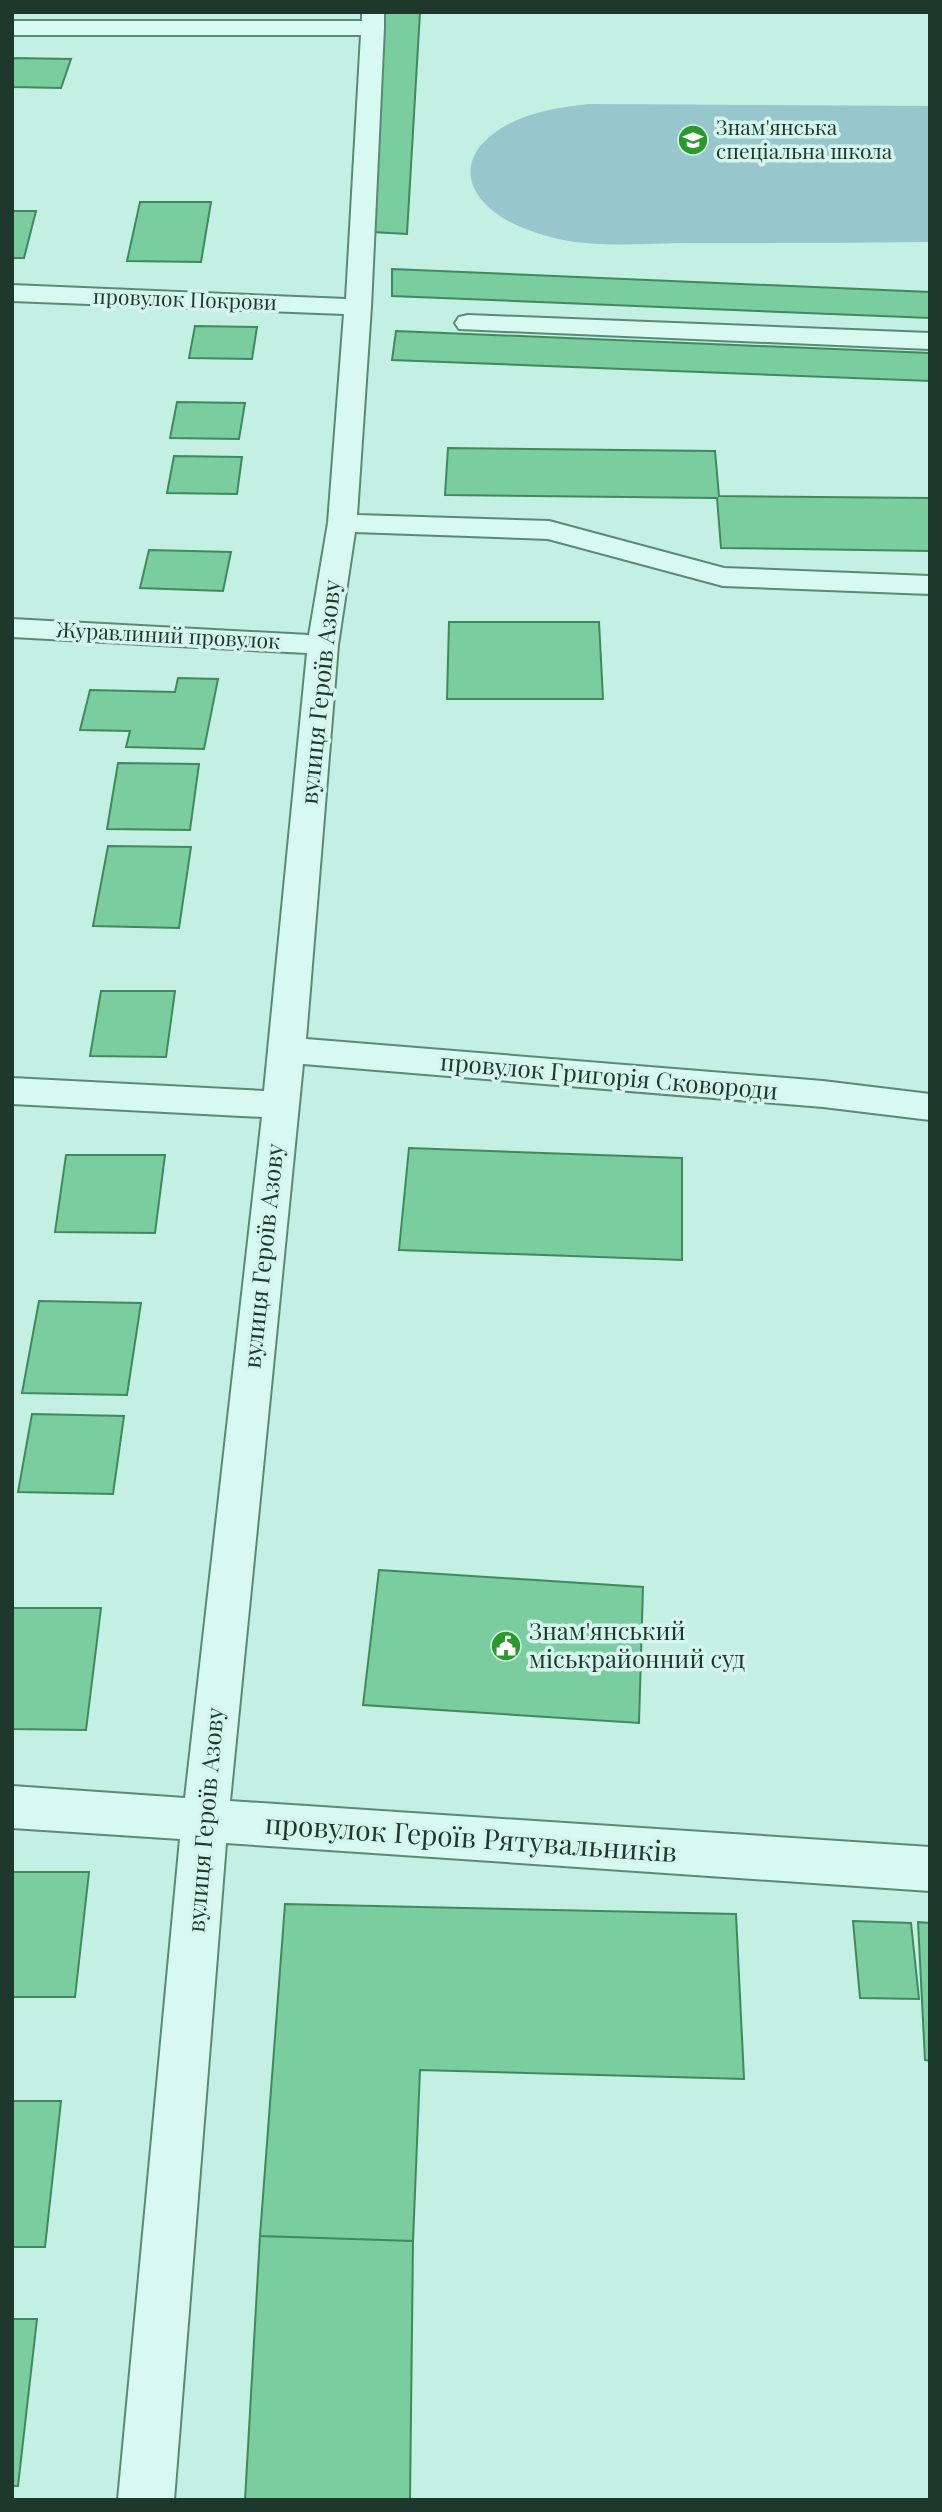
<svg xmlns="http://www.w3.org/2000/svg" width="942" height="2512" font-family="'Playfair Display',serif">
  <style>
    .green { fill: #98c6cd }
    .building { fill: #79cd9e; stroke: #40895e; stroke-width: 2 }
    .lines { fill: none; stroke-linecap: round; stroke-linejoin: round }
    .minor-casing { stroke: #5a8a74; stroke-width: 4 }
    .minor { fill: #d7f9f0; fill-rule: evenodd }
    .labels { text-anchor: middle; stroke-width: 7; stroke-linejoin: round; paint-order: stroke }
    .far-poi-label { font-size: 21px; fill: #1e392c; stroke: #d4f6ed; text-anchor: start }
    .far-street-label { font-size: 21px; fill: #1e392c; stroke: #d4f6ed }
    .street-label { font-size: 24px; fill: #1e392c; stroke: #d4f6ed }
    .poi-label { font-size: 24px; fill: #1e392c; stroke: #d4f6ed; text-anchor: start }
    .near-street-label { font-size: 28px; fill: #1e392c; stroke: #d4f6ed }
  </style>
  <rect width="100%" height="100%" fill="#c4efe3"/>
  <!-- green -->
  <path class="green" d="M 589,104 L 930,106 L 930,242 C 850,243 770,243 690,243 C 649,243 604,248 563,240 C 531,233 489,219 474,188 C 467,172 471,156 482,144 C 509,115 552,108 589,104 Z"/>
  <!-- building -->
  <path class="building" d="M 385,12 L 420,12 L 407,234 L 372,232 Z
    M 12,58 L 71,59 L 61,88 L 12,87 Z
    M 140,202 L 211,202 L 201,262 L 127,261 Z
    M 12,211 L 36,211 L 24,258 L 12,258 Z
    M 392,269 L 930,292 L 930,318 L 392,296 Z
    M 195,326 L 257,327 L 252,359 L 189,358 Z
    M 396,331 L 930,353 L 930,381 L 392,360 Z
    M 177,402 L 245,403 L 239,439 L 170,438 Z
    M 448,448 L 715,451 L 719,496 L 930,498 L 930,551 L 721,548 L 717,498 L 445,495 Z
    M 174,456 L 242,457 L 237,494 L 167,493 Z
    M 149,550 L 231,552 L 223,591 L 140,588 Z
    M 449,622 L 599,622 L 603,699 L 447,699 Z
    M 178,678 L 218,679 L 204,749 L 126,747 L 130,731 L 80,730 L 90,690 L 175,692 Z
    M 118,763 L 199,764 L 190,830 L 107,829 Z
    M 108,846 L 191,847 L 179,928 L 93,926 Z
    M 101,991 L 175,991 L 166,1057 L 90,1056 Z
    M 409,1148 L 682,1158 L 682,1260 L 399,1250 Z
    M 66,1155 L 165,1155 L 155,1233 L 55,1232 Z
    M 39,1301 L 141,1303 L 127,1395 L 22,1393 Z
    M 32,1414 L 124,1416 L 113,1494 L 18,1492 Z
    M 379,1570 L 643,1587 L 639,1723 L 363,1705 Z
    M 12,1608 L 101,1608 L 86,1730 L 12,1729 Z
    M 12,1872 L 89,1872 L 75,1997 L 12,1997 Z
    M 285,1904 L 736,1914 L 744,2079 L 420,2070 L 413,2241 L 260,2236 Z
    M 853,1921 L 911,1923 L 919,1999 L 860,1998 Z
    M 918,1922 L 930,1923 L 930,2061 L 925,2060 Z
    M 12,2101 L 61,2101 L 45,2247 L 12,2247 Z
    M 260,2236 L 413,2241 L 410,2500 L 245,2500 Z
    M 12,2319 L 37,2319 L 18,2486 L 12,2486 Z"/>
  <g class="lines">
    <!-- minor casing -->
    <g class="minor-casing">
      <path id="minor" d="M 362,12 L 384,12 L 384,28 L 371,307 L 357,515 L 549,521 L 724,568 L 930,576 L 930,594 L 723,586 L 548,539 L 355,532 L 338,645 L 306,1039 L 823,1081 L 930,1094 L 930,1120 L 823,1107 L 303,1064 L 230,1801 L 930,1847 L 930,1891 L 226,1843 L 174,2500 L 118,2500 L 180,1839 L 12,1828 L 12,1786 L 185,1798 L 262,1117 L 12,1104 L 12,1078 L 264,1091 L 307,653 L 12,637 L 12,619 L 309,635 L 328,523 L 344,314 L 12,301 L 12,285 L 346,299 L 361,35 L 12,35 L 12,21 L 362,21 Z
        M 468,315 L 930,333 L 930,349 L 459,329 L 455,323 L 459,317 Z"/>
    </g>
    <!-- minor -->
    <use href="#minor" class="minor"/>
  </g>
  <!-- icons -->
  <defs>
    <g id="school-disc" transform="scale(1.575)"><circle r="9.5" fill="#29992b" stroke="#d4f6ed"/><path d="M0-5L7-2L0 1L-7-2ZM-4 1L0 2.5L4 1V4Q0 6-4 4Z" fill="#fff"/></g>
    <g id="civic-disc" transform="scale(1.575)"><circle r="9.5" fill="#29992b" stroke="#d4f6ed"/><path d="M-.6-6.5H3V-4.5H.6V-3L4-1V1h2V6H-6V1h2V-1L-.6-3ZM-1.2 2.5V6h2.4V2.5Z" fill="#fff"/></g>
  </defs>
  <g fill-rule="evenodd">
    <use href="#school-disc" x="693" y="140"/>
    <use href="#civic-disc" x="506" y="1646"/>
  </g>
  <g class="labels">
    <!-- far-poi labels -->
    <g class="far-poi-label">
      <text x="716" y="135">Знам'янська<tspan x="716" dy="24">спеціальна школа</tspan></text>
    </g>
    <!-- far-street labels -->
    <g class="far-street-label">
      <text transform="translate(185 300) rotate(2)" y="7">провулок Покрови</text>
      <text transform="translate(168 636) rotate(3)" y="7">Журавлиний провулок</text>
    </g>
    <!-- street labels -->
    <g class="street-label">
      <text transform="translate(321 692) rotate(-84)" y="8">вулиця Героїв Азову</text>
      <text transform="translate(609 1077) rotate(5)" y="8">провулок Григорія Сковороди</text>
      <text transform="translate(264 1256) rotate(-84)" y="8">вулиця Героїв Азову</text>
      <text transform="translate(206 1820) rotate(-85)" y="8">вулиця Героїв Азову</text>
    </g>
    <!-- poi labels -->
    <g class="poi-label">
      <text x="529" y="1640">Знам'янський<tspan x="529" dy="28">міськрайонний суд</tspan></text>
    </g>
    <!-- near-street labels -->
    <g class="near-street-label">
      <text transform="translate(471 1838) rotate(4)" y="10">провулок Героїв Рятувальників</text>
    </g>
  </g>
  <!-- border -->
  <rect width="942" height="2512" fill="none" stroke="#1e392c" stroke-width="28"/>
</svg>
